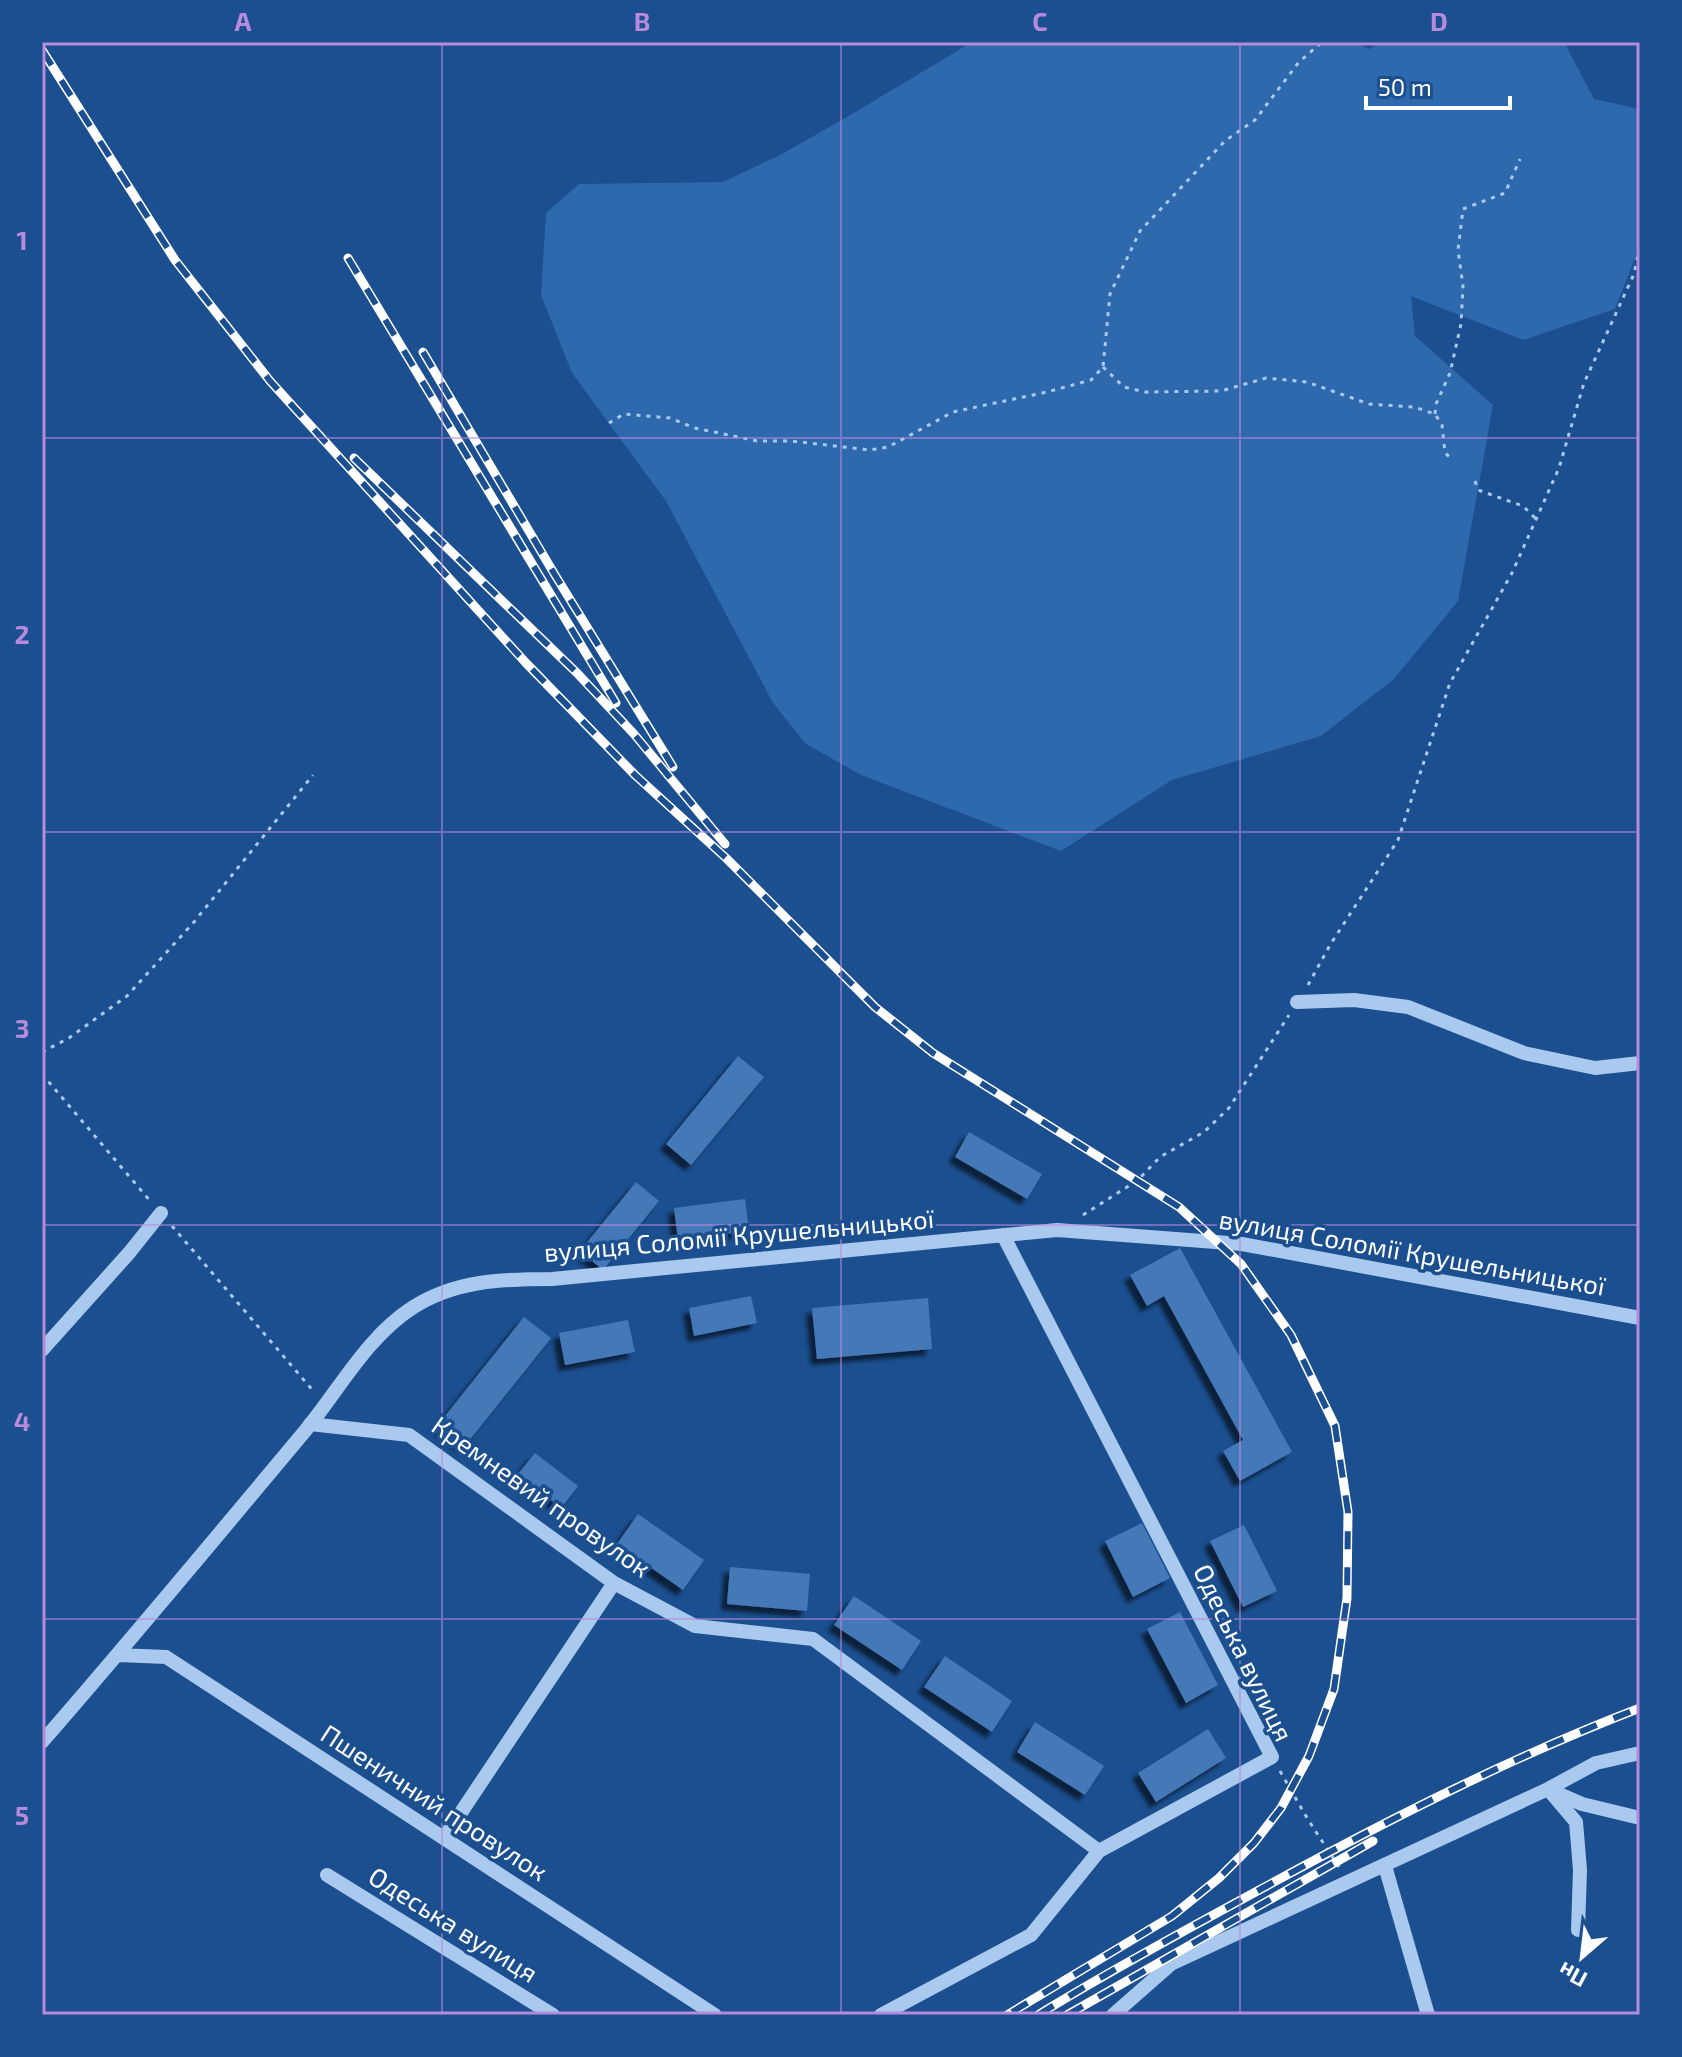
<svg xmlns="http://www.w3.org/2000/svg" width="1682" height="2057" font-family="'Exo 2',sans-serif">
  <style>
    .green { fill: #2e69ad }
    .building { fill: #4478b7; filter: url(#shadow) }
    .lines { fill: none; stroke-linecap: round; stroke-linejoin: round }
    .path { stroke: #a9c9ee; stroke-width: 3; stroke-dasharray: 4 6; stroke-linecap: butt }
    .minor { stroke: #a9c9ee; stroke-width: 14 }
    .rail-casing { stroke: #fff; stroke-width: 9 }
    .rail { stroke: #1b4f8f; stroke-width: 6; stroke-dasharray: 18; stroke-linecap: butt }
    .grid { fill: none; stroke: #b68bdc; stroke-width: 2; stroke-opacity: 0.55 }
    .labels { text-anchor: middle; stroke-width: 7; stroke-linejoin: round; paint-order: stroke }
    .street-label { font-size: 26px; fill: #fff; stroke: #1b4f8f }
    .neatline { fill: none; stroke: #b68bdc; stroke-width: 3 }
    .grid-label { font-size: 26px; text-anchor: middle; font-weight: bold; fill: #b68bdc }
  </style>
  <defs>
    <filter id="shadow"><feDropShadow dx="-6" dy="6" stdDeviation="2" flood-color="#0009"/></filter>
  </defs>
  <rect width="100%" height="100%" fill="#1b4f8f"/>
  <!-- green -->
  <path class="green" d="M 972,42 L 1355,42 L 1369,49 L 1383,42 L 1564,42 L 1594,99 L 1640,109 L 1640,245 L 1615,309 L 1523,340 L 1411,296 L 1415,336 L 1493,405 L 1458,601 L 1394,679 L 1321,736 L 1172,780 L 1061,851 L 861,775 L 806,744 L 773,703 L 666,501 L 572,373 L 541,295 L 546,213 L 579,184 L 723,182 L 778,156 L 835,124 Z"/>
  <!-- building -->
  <path class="building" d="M 738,1056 L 764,1077 L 691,1165 L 666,1144 Z
    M 969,1132 L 1042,1174 L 1027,1199 L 955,1157 Z
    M 636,1182 L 659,1201 L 603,1270 L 580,1251 Z
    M 745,1199 L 749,1231 L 678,1240 L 674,1208 Z
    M 1180,1248 L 1292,1452 L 1240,1481 L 1223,1451 L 1243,1440 L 1164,1296 L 1147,1306 L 1130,1275 Z
    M 751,1296 L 757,1323 L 694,1336 L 689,1308 Z
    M 928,1298 L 932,1349 L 817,1359 L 812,1308 Z
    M 524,1317 L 551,1338 L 464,1447 L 437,1426 Z
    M 628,1320 L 635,1352 L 565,1365 L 559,1333 Z
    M 535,1453 L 578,1486 L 561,1508 L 518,1474 Z
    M 638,1514 L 704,1560 L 683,1590 L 617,1544 Z
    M 1142,1523 L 1170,1578 L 1133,1597 L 1105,1541 Z
    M 1244,1525 L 1277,1591 L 1243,1607 L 1210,1541 Z
    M 730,1567 L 810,1574 L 807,1611 L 727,1604 Z
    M 854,1596 L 921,1641 L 902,1670 L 834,1625 Z
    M 1180,1612 L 1218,1685 L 1186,1703 L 1147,1629 Z
    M 945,1656 L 1012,1701 L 992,1732 L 924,1687 Z
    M 1035,1722 L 1104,1766 L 1085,1795 L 1017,1752 Z
    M 1208,1729 L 1226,1758 L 1156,1802 L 1138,1773 Z"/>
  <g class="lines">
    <!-- path -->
    <path class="path" d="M 1103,367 L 1124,387 L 1145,392 L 1221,391 L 1266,378 L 1307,382 L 1369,404 L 1414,407 L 1435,414 L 1442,425 L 1445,453 L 1452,459
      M 1435,414 L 1436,404 L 1450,373 L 1461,324 L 1463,286 L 1458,250 L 1463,209 L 1505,193 L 1520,159
      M 609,423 L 624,414 L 670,418 L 695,428 L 757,441 L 791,441 L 870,450 L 888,447 L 953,412 L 1047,392 L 1091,380 L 1103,367 L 1110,294 L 1140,231 L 1225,141 L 1255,120 L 1299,62 L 1322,42
      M 1475,481 L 1478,490 L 1523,506 L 1536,519
      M 1308,985 L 1330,945 L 1398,840 L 1450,683 L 1512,573 L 1559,468 L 1584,383 L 1634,274 L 1640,245
      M 42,1052 L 69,1038 L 127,996 L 194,922 L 313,775
      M 42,1074 L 151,1202
      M 1083,1215 L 1138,1180 L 1160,1157 L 1204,1132 L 1229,1108 L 1289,1015
      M 172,1226 L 315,1393
      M 1280,1771 L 1307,1818 L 1339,1867"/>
    <!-- minor -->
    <path class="minor" d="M 1297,1002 L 1354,1000 L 1408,1007 L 1524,1053 L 1595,1068 L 1640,1063
      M 42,1350 L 129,1253 L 161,1213
      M 310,1424 L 409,1435 L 614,1583 L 695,1626 L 813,1639 L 1099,1851
      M 119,1655 L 166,1657 L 715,2015
      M 42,1742 C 131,1640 218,1535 305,1431 C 339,1390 367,1337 412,1308 C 455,1280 503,1279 552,1279 L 1057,1230 L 1242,1244 L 1640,1318
      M 1548,1789 L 1576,1822 L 1580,1870 L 1578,1930
      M 1552,1791 L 1582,1804 L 1640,1818
      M 444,1838 L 614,1583
      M 1385,1866 L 1428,2015
      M 327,1875 L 553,2015
      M 881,2015 L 1031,1935 L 1099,1851 L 1272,1757 L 1003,1235
      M 1113,2015 L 1171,1964 L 1548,1789 L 1596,1763 L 1640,1753"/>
    <!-- rail casing -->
    <g class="rail-casing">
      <path id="rail" d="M 42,50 L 175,260 L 270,381 L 526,663 L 635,775 L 726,858 L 875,1007 L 933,1053 L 1179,1207 L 1241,1264 L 1291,1335 L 1335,1426 L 1348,1512 L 1347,1598 L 1334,1689 L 1309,1756 L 1281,1808 L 1254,1843 L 1219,1878 L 1172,1916 L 1007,2015
        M 348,258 L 616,703
        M 423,352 L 555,575 L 673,767
        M 354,458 L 577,673 L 634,734 L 725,844
        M 1038,2015 C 1111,1970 1186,1930 1261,1889 C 1384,1822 1509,1758 1640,1708
        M 1067,2015 L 1373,1841"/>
    </g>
    <!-- rail -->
    <use href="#rail" class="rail"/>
  </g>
  <!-- grid -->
  <path class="grid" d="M 442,42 L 442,2015M 841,42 L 841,2015M 1240,42 L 1240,2015M 42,438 L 1640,438M 42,832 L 1640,832M 42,1225 L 1640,1225M 42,1619 L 1640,1619"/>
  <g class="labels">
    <!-- street labels -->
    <g class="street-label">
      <text transform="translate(739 1236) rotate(-5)" y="9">вулиця Соломії Крушельницької</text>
      <text transform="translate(1412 1253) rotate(10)" y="9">вулиця Соломії Крушельницької</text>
      <text transform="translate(541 1497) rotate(35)" y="9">Кремневий провулок</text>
      <text transform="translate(1243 1653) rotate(64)" y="9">Одеська вулиця</text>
      <text transform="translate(434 1803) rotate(33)" y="9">Пшеничний провулок</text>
      <text transform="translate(453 1925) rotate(32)" y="9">Одеська вулиця</text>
    </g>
  </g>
  <!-- border -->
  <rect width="1682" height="2057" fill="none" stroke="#1b4f8f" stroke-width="88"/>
  <!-- north arrow -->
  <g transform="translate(1582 1957) rotate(208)" stroke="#1b4f8f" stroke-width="6" paint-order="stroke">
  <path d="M0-6L14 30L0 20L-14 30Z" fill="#ffffff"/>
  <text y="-12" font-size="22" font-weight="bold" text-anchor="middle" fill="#ffffff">Пн</text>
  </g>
  <!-- scale -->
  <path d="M1366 96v12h144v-12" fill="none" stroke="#ffffff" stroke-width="4"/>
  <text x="1378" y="96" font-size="24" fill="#ffffff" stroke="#1b4f8f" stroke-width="6" paint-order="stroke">50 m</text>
  <rect x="44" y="44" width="1594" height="1969" class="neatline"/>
  <g class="grid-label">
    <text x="243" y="31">A</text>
    <text x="642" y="31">B</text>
    <text x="1040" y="31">C</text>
    <text x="1439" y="31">D</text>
    <text x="22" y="250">1</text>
    <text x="22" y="644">2</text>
    <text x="22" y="1038">3</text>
    <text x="22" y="1431">4</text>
    <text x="22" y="1825">5</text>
  </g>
</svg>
